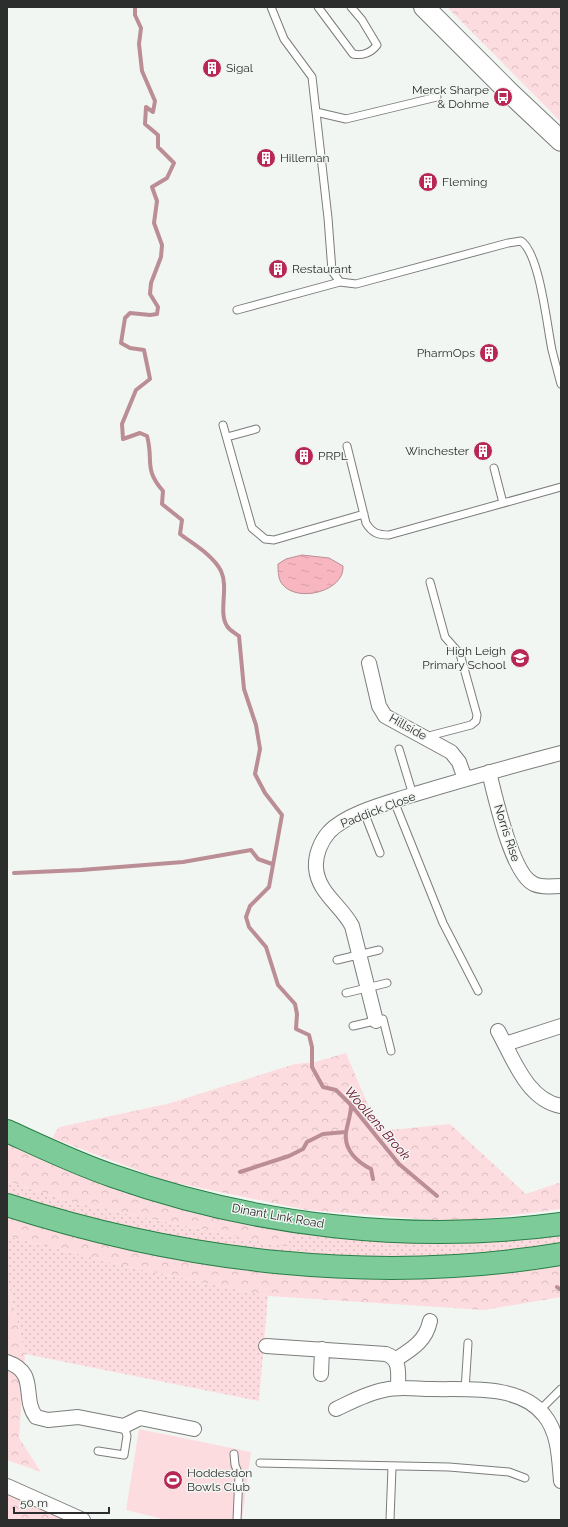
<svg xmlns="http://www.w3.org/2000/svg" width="568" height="1527" font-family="Raleway,sans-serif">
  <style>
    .grass { fill: url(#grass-dots) }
    .forest { fill: url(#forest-crowns) }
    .garden { fill: #fddce0 }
    .water { fill: url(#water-ripples); stroke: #bb8d95 }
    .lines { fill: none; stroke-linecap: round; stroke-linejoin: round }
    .stream { stroke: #bb8d95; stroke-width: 4 }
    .service-casing { stroke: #7a7d7a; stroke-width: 9 }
    .minor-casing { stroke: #7a7d7a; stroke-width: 16 }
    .secondary-casing { stroke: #7a7d7a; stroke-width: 22 }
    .primary-casing { stroke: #287e47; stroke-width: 24 }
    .service { stroke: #fff; stroke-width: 7 }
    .minor { stroke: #fff; stroke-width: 14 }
    .secondary { stroke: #fff; stroke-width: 20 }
    .primary { stroke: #7dcb99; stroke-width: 22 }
    .labels { text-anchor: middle; stroke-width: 3; stroke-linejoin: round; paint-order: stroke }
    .poi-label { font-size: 12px; fill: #2c2e2d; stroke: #f2f6f2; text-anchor: start }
    .street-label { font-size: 12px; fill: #2c2e2d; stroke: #f2f6f2 }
    .water-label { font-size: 13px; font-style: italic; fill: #650528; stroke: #f2f6f2 }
  </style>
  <defs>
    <pattern id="grass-dots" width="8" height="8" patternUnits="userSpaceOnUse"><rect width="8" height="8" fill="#fddce0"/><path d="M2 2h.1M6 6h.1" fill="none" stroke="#d9bdc0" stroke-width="1.8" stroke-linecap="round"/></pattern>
    <pattern id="forest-crowns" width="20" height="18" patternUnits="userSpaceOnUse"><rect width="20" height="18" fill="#fddce0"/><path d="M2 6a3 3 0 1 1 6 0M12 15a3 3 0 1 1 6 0" fill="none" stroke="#d9bdc0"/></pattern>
    <pattern id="water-ripples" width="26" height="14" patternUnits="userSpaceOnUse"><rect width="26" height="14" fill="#f8b6c1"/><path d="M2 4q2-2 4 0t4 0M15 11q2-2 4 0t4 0" fill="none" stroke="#d59da6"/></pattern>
  </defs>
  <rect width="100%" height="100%" fill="#f2f6f2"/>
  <!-- grass -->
  <path class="grass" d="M 7,1139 L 250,1220 L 561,1231 L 561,1247 L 489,1256 L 325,1258 L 157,1236 L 7,1197 L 7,1181 L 71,1202 L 287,1247 L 291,1231 L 128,1195 L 7,1144 Z
    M 7,1236 L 129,1267 L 268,1296 L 259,1401 L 25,1354 L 7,1278 Z"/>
  <!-- forest -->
  <path class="forest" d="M 447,7 L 561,7 L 561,122 Z
    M 346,1053 L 379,1131 L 450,1124 L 526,1194 L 561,1182 L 561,1209 L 459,1222 L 307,1210 L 166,1181 L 52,1138 L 59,1127 L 167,1104 L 295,1064 L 315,1062 Z
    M 7,1144 L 128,1195 L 291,1231 L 287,1247 L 71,1202 L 7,1181 Z
    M 7,1215 L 363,1276 L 486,1275 L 561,1262 L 561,1297 L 484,1310 L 268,1296 L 129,1267 L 7,1236 Z
    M 7,1278 L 25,1354 L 19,1438 L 41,1472 L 7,1460 Z
    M 7,1490 L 77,1520 L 7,1520 Z"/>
  <!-- garden -->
  <path class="garden" d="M 139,1429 L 251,1452 L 242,1520 L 167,1520 L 126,1510 Z"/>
  <!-- water -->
  <path class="water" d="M 302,555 L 329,558 L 343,566 C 345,591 298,603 283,585 C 278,580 278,571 278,564 L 286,559 Z"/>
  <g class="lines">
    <!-- stream -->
    <path class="stream" d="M 135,7 L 135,15 L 141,28 L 139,44 L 142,71 L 155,101 L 153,112 L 146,107 L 145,124 L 158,135 L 158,147 L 174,163 L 167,178 L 152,187 L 157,201 L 154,223 L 162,245 L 161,257 L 151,283 L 150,294 L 158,307 L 157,314 L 150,315 L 130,313 L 125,318 L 121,343 L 130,348 L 144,350 L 150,379 L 136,390 L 122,424 L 123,439 L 140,433 L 147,436 C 154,461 143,468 163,491 L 162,504 L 182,520 L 180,534 C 193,544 213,555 221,571 C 229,588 218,612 227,626 C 229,630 235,633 239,636 L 244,689 L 256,725 L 260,749 L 255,774 L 265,793 L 282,815 L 269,887 L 250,906 L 246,917 L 249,927 L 266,947 L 278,985 L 295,1004 L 297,1014 L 296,1029 L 309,1035 L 312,1047 L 312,1067 L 323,1087 L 336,1090 L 351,1105 L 399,1164 L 437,1196
      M 14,873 L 81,870 L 183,862 L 251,850 L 258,859 L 272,864
      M 351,1105 C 351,1116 347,1124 346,1133 C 344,1150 357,1162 371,1169 L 373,1179
      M 240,1172 L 289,1156 L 303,1149 L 307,1142 L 323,1134 L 346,1132
      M 557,1287 L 561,1290"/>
    <!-- service casing -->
    <g class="service-casing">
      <path id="service" d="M 271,7 L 284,39 L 312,77 L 328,218 L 332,271 L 340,282 L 356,284 L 508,243 L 521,241 C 540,254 547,327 552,350 C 555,362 558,373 561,384
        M 318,7 L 353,54 C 362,56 371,53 377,45 L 362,20 L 351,7
        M 316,112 L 346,119 L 437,97
        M 237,310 L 340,282
        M 223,425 L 252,528 L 265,539 L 274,540 L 364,514
        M 227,437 L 256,429
        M 347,446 L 366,523 C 372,533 378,535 389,535 L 561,487
        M 494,468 L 503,503
        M 425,737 L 471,725 L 476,721 L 477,715 L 460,654 L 445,637 L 430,582
        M 399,749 L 413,795
        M 394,801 L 443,923 L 478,991
        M 364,812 L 380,853
        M 337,960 L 379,950
        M 346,993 L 387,983
        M 353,1026 L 383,1019 L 391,1051
        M 465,1390 L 468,1343
        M 540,1410 L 561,1389
        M 98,1451 L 124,1455 L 127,1436 L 124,1426
        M 234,1454 L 235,1465 L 239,1475 L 237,1520
        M 260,1463 L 449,1467 L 509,1472 L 525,1478
        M 390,1520 L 392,1467"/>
    </g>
    <!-- minor casing -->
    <g class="minor-casing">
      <path id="minor" d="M 369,663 L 379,706 L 385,716 L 451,752 L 459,762 L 465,779
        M 489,772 C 495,796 512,875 534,884 C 542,888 552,886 561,886
        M 376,1021 L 352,926 C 341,905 318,893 316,868 C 315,855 321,841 329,832 C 347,813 388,803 412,795 C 462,780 511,766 561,753
        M 498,1031 C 513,1058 527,1100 561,1106
        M 505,1044 L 561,1026
        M 266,1346 L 386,1354 C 401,1359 398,1374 398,1388
        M 395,1360 C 412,1349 426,1341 430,1321
        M 7,1362 C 39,1373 21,1397 36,1417 L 48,1420 L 78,1417 L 124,1426 L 140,1418 L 194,1429
        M 321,1374 L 322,1349
        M 336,1409 C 351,1402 367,1393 384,1390 C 399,1386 416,1389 432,1389 C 467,1390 520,1384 544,1415 C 559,1433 559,1459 561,1481
        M 7,1486 L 83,1520"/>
    </g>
    <!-- secondary casing -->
    <g class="secondary-casing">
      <path id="secondary" d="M 424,7 L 510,93 L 561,141"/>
    </g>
    <!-- primary casing -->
    <g class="primary-casing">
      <path id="primary" d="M 7,1131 C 42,1147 77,1164 113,1176 C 255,1226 412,1244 561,1224
        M 7,1205 C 184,1262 377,1285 561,1254"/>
    </g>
    <!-- service -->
    <use href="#service" class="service"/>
    <!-- minor -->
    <use href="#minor" class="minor"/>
    <!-- secondary -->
    <use href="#secondary" class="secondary"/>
    <!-- primary -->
    <use href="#primary" class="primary"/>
  </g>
  <!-- icons -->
  <defs>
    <g id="building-disc" transform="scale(1)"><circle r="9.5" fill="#b82855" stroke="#f2f6f2"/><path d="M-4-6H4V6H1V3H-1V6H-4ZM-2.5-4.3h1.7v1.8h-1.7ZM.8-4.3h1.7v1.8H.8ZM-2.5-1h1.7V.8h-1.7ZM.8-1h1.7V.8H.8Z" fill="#fff"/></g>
    <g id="bus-disc" transform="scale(1)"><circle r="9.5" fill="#b82855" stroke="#f2f6f2"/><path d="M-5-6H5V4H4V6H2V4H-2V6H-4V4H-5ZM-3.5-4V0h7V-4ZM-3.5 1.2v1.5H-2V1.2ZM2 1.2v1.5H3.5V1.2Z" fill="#fff"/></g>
    <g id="school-disc" transform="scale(1)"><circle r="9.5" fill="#b82855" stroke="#f2f6f2"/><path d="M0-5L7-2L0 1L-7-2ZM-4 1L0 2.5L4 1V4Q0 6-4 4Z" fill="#fff"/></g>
    <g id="stadium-disc" transform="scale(1)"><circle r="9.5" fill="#b82855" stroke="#f2f6f2"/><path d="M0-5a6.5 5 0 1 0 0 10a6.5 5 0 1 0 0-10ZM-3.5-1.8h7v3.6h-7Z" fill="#fff"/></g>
  </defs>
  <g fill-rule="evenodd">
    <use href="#building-disc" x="212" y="68"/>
    <use href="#bus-disc" x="503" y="97"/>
    <use href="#building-disc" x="266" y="158"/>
    <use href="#building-disc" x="428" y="182"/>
    <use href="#building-disc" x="278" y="269"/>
    <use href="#building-disc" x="489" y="353"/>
    <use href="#building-disc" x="483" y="451"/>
    <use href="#building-disc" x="304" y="456"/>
    <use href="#school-disc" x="520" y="658"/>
    <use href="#stadium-disc" x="173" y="1480"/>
  </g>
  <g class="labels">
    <!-- poi labels -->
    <g class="poi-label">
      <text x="226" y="72">Sigal</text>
      <text x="489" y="94" text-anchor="end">Merck Sharpe<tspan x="489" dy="14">&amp; Dohme</tspan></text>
      <text x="280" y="162">Hilleman</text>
      <text x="442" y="186">Fleming</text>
      <text x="292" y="273">Restaurant</text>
      <text x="475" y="357" text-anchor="end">PharmOps</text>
      <text x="469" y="455" text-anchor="end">Winchester</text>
      <text x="318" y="460">PRPL</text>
      <text x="506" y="655" text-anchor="end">High Leigh<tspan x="506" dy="14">Primary School</tspan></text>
      <text x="187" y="1477">Hoddesdon<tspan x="187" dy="14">Bowls Club</tspan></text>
    </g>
    <!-- street labels -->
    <g class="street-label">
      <text transform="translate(408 727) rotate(29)" y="4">Hillside</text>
      <text transform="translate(378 810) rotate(-21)" y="4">Paddick Close</text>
      <text transform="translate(507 833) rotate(72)" y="4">Norris Rise</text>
      <text transform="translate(278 1216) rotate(10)" y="4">Dinant Link Road</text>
    </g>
    <!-- water labels -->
    <g class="water-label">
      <text transform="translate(378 1123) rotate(49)" y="5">Woollens Brook</text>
    </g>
  </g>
  <!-- border -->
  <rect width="568" height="1527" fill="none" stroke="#2c2e2d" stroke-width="16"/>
  <!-- scale -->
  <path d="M14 1507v6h95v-6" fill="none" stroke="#2c2e2d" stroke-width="2"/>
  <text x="20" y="1507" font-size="12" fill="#2c2e2d" stroke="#f2f6f2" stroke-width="3" paint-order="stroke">50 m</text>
</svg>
